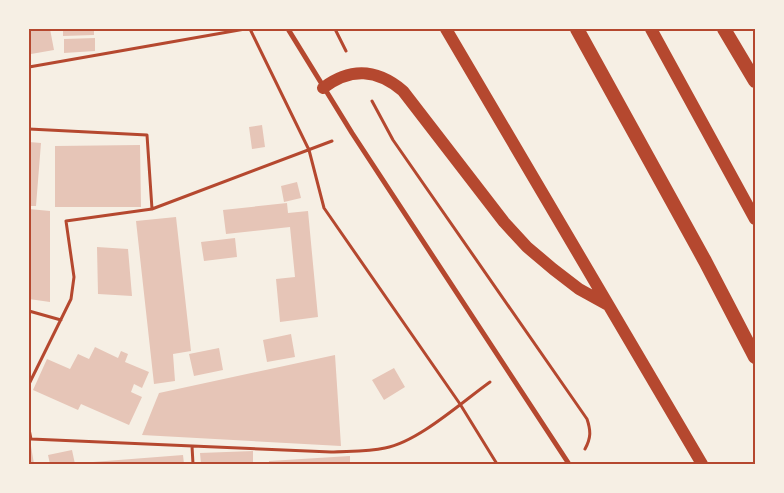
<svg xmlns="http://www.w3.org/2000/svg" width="784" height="493" font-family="'Varela Round',sans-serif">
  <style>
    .building { fill: #e6c5b7 }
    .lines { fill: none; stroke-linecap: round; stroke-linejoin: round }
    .path { stroke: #b5482f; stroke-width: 3 }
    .minor { stroke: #b5482f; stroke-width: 5 }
    .primary { stroke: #b5482f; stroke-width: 12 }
    .trunk { stroke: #b5482f; stroke-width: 14 }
    .neatline { fill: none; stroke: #b5482f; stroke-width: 2 }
  </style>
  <rect width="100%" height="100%" fill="#f6efe4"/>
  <!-- building -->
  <path class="building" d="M 29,29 L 50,29 L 54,50 L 31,54 Z
    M 63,29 L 94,29 L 94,35 L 63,36 Z
    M 95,38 L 95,51 L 64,53 L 64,39 Z
    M 262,125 L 265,147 L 252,149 L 249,127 Z
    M 29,142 L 41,143 L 36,206 L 29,206 Z
    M 140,145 L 141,207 L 55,207 L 55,146 Z
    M 297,182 L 301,198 L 284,202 L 281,186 Z
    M 287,203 L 288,213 L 308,211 L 318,317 L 280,322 L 276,279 L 295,277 L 290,227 L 226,234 L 223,210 Z
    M 29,209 L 50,211 L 50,302 L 29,299 Z
    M 176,217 L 191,351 L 173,354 L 175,381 L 154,384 L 136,221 Z
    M 235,238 L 237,257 L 204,261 L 201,242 Z
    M 97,247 L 128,249 L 132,296 L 98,294 Z
    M 291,334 L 295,357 L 267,362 L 263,340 Z
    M 95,347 L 118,358 L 121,351 L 128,354 L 125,362 L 149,372 L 142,388 L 134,384 L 131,392 L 142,397 L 129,425 L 81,404 L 78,410 L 33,390 L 47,359 L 70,369 L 78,354 L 89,359 Z
    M 219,348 L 223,370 L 194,376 L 189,354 Z
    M 335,355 L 341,446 L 142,435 L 159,393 Z
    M 394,368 L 405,387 L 384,400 L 372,380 Z
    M 29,446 L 31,446 L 34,464 L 29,464 Z
    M 72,450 L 75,464 L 50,464 L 48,455 Z
    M 253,451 L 253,464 L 201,464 L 200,453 Z
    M 183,455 L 184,464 L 93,464 L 93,462 Z
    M 350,456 L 350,464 L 269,464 L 269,461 Z"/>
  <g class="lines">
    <!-- path -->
    <path class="path" d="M 250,29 L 309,150 L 324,208 L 460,404 L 497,464
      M 335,29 L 346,51
      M 29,67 L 245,29
      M 372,101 L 393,140 L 587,419 C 591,431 591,438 585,449
      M 29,129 L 147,135 L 152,209
      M 29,311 L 61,320
      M 29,384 L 71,299 L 74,277 L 66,221 L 152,209 L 332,141
      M 29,429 L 31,439 L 331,452 C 349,451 368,452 385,448 C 418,442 462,402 490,382
      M 192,446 L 193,464"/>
    <!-- minor -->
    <path class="minor" d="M 288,29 L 352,133 L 569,464"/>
    <!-- primary -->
    <path class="primary" d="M 446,29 L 702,464
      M 651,29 L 755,219
      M 323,88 C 351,67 377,69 403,91 L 504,222 L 527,247 L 553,269 L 579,289 L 608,305"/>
    <!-- trunk -->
    <path class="trunk" d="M 577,29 L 705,261 L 755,357
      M 724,29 L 755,81"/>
  </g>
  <!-- border -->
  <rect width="784" height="493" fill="none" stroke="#f6efe4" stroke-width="60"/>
  <rect x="30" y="30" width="724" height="433" class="neatline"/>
</svg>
